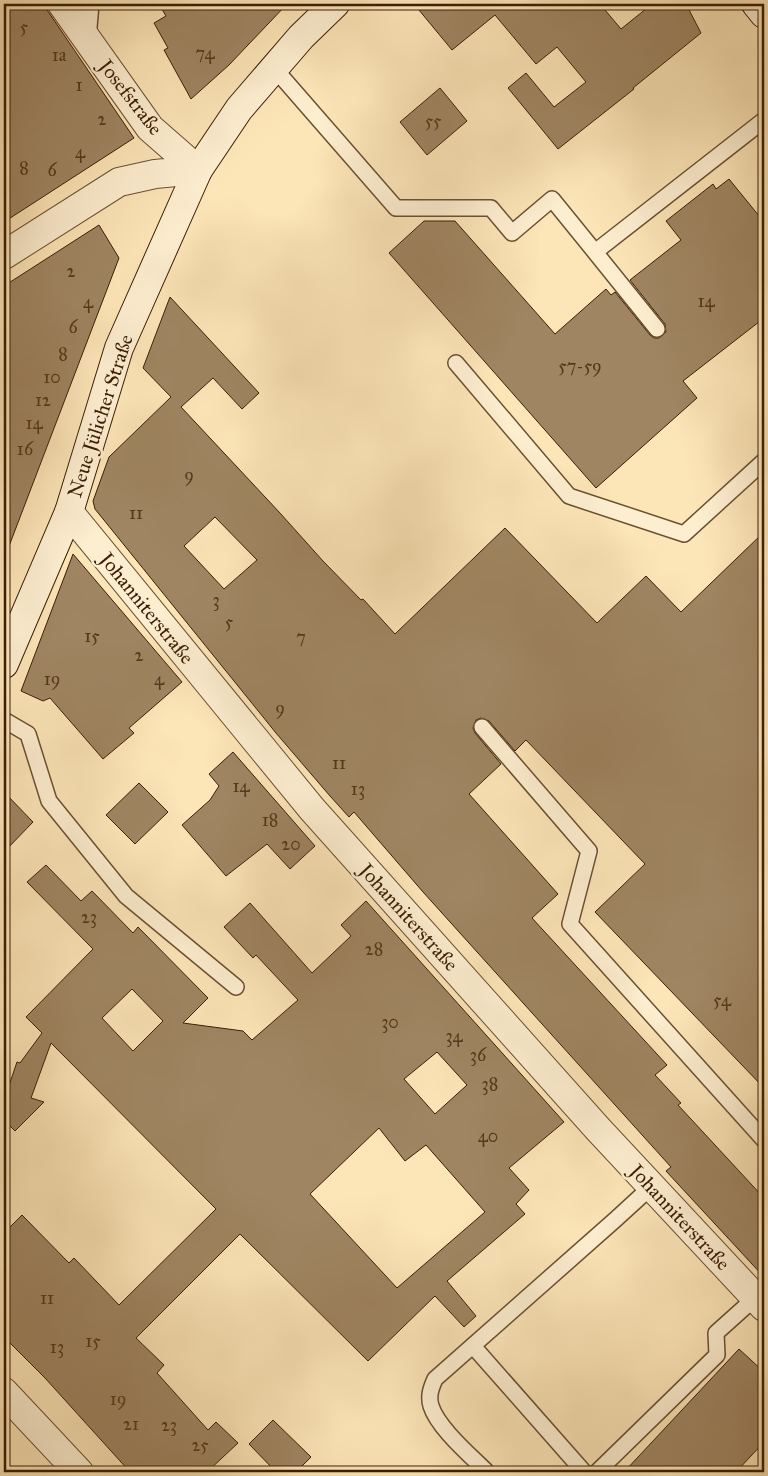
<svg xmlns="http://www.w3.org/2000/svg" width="768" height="1476" font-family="'IM FELL Great Primer',serif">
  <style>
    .building { fill: #9f8562; stroke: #3b1e05; fill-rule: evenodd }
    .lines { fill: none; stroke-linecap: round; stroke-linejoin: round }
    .lane-casing { stroke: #6b5032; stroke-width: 18 }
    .street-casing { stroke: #6b5032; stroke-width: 30 }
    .secondary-casing { stroke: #3b1e05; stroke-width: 30 }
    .lane { stroke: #fdeed0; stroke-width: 15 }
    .street { stroke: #fdeed0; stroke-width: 28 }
    .secondary { stroke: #fdeed0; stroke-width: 28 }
    .labels { text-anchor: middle; stroke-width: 5; stroke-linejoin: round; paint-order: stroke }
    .number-label { font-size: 18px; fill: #54381c }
    .street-label { font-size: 20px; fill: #3b1e05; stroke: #fdeed0 }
  </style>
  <rect width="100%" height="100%" fill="#fce5b7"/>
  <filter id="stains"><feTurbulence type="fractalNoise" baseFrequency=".004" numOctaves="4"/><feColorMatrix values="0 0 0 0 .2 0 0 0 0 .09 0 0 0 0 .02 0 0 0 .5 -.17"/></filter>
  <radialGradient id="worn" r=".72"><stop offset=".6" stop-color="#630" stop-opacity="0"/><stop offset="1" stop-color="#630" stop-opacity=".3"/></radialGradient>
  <!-- building -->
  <path class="building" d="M 4,4 L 43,4 L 134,138 L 4,222 Z
    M 159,4 L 287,4 L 229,65 L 191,99 L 164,50 L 168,48 L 154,23 L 166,16 Z
    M 414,4 L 600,4 L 621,29 L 652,4 L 686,4 L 701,33 L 633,88 L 634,89 L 558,149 L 508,88 L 526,73 L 554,107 L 586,82 L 557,47 L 536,64 L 495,15 L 452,50 Z
    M 440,88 L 467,121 L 427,155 L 400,122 Z
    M 729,179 L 764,222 L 764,318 L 683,381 L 697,398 L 596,488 L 389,253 L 424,221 L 455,221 L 555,334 L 606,289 L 611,295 L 615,292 L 650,335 L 654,338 L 659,338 L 666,332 L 665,324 L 630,280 L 681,240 L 666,221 L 713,184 L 716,189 Z
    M 99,225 L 119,258 L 6,554 L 4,554 L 4,286 Z
    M 170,297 L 259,393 L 242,409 L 213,378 L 181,407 L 280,513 L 323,561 L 361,600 L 363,599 L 395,634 L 505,528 L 597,623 L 646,576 L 681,612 L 764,532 L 764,1088 L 595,912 L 645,864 L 526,740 L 515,751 L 489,721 L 481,718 L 476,720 L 473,728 L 475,733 L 501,764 L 469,794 L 558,894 L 532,918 L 667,1065 L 655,1075 L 681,1103 L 678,1105 L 764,1198 L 764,1277 L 666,1171 L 671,1167 L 423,892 L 354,812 L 349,817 L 330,796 L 276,733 L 95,509 L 93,501 L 109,457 L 171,397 L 143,368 ZM 215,517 L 257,560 L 224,589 L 184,546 Z
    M 73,554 L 182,682 L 129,728 L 134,733 L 103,759 L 50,698 L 43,701 L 21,691 Z
    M 233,752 L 315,846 L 290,869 L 267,844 L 226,876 L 182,825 L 210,800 L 219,786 L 209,774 Z
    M 139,783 L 168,812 L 135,844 L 106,815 Z
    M 4,792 L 33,822 L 4,852 Z
    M 46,865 L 81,901 L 92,891 L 133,933 L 138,927 L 208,998 L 183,1023 L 243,1031 L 252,1040 L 298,1000 L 256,955 L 253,958 L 224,927 L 250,903 L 312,973 L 351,936 L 341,925 L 366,901 L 564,1122 L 509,1168 L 529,1190 L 516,1204 L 525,1214 L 447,1281 L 476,1316 L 464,1327 L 435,1296 L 368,1361 L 240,1234 L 136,1338 L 164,1365 L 157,1373 L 208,1430 L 216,1422 L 238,1443 L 207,1472 L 130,1472 L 45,1378 L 4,1337 L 4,1233 L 22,1215 L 69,1263 L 74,1258 L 119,1305 L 216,1209 L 51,1043 L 31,1098 L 44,1102 L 15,1131 L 4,1120 L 4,1100 L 17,1062 L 20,1063 L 42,1033 L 26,1017 L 93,949 L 27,882 ZM 132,989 L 163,1021 L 133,1051 L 102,1018 ZM 437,1052 L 467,1085 L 435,1114 L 404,1079 ZM 379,1128 L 405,1161 L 426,1145 L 485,1212 L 397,1288 L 310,1194 Z
    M 739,1349 L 764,1372 L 764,1442 L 736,1472 L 624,1472 Z
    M 273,1420 L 311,1457 L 296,1472 L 276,1472 L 249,1444 Z"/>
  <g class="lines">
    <!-- lane casing -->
    <g class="lane-casing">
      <path id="lane" d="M 88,39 L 91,4
        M 274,68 L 396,208 L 491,208 L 512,233 L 552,199 L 595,252 L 764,120
        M 595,252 L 657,329
        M 456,363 L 569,496 L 684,534 L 764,461
        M 4,720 L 28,734 L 49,801 L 126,896 L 236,987
        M 482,727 L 589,851 L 570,924 L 764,1140
        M 473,1346 L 584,1472
        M 487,1472 C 470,1455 438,1428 431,1406 C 428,1396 431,1388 435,1379 L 616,1219 L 652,1186
        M 597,1472 L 717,1355 L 716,1333 L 755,1298"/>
    </g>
    <!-- street casing -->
    <g class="street-casing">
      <path id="street" d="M 62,4 L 150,128 L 198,170
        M 4,255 L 119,182 L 155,174 L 198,170
        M 69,512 L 312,809 L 598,1129 L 764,1307
        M 4,1392 L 79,1472"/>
    </g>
    <!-- secondary casing -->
    <g class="secondary-casing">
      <path id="secondary" d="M 756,4 L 764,14
        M 4,664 L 69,512 L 119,348 L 198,170 L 239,109 L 301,37 L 335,4"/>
    </g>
    <!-- lane -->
    <use href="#lane" class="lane"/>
    <!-- street -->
    <use href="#street" class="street"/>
    <!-- secondary -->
    <use href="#secondary" class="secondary"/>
  </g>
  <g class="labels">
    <!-- number labels -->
    <g class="number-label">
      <text x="24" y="33">5</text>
      <text x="205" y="59">74</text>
      <text x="59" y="61">1a</text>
      <text x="79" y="91">1</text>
      <text x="102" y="125">2</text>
      <text x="433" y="127">55</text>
      <text x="80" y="158">4</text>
      <text x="24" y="174">8</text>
      <text x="52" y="176">6</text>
      <text x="71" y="277">2</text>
      <text x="706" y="307">14</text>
      <text x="88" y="308">4</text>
      <text x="73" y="333">6</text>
      <text x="63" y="360">8</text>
      <text x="580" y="372">57-59</text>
      <text x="52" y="383">10</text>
      <text x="43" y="406">12</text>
      <text x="34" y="429">14</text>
      <text x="25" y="455">16</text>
      <text x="189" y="481">9</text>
      <text x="136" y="519">11</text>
      <text x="216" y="606">3</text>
      <text x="229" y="628">5</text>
      <text x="92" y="642">15</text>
      <text x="301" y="643">7</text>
      <text x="139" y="661">2</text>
      <text x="52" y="685">19</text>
      <text x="159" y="685">4</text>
      <text x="280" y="714">9</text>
      <text x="339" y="769">11</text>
      <text x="241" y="792">14</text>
      <text x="358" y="795">13</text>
      <text x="270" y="826">18</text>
      <text x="291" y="850">20</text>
      <text x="89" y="923">23</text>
      <text x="374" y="955">28</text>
      <text x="722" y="1006">54</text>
      <text x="390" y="1028">30</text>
      <text x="454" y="1042">34</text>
      <text x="478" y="1061">36</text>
      <text x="490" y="1090">38</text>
      <text x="488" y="1142">40</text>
      <text x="47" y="1304">11</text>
      <text x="93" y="1347">15</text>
      <text x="57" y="1353">13</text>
      <text x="118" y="1405">19</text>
      <text x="131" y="1430">21</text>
      <text x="169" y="1431">23</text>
      <text x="200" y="1451">25</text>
    </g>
    <!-- street labels -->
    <g class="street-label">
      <text transform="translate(131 97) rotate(52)" y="7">Josefstraße</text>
      <text transform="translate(100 416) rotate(-72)" y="7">Neue Jülicher Straße</text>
      <text transform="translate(147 608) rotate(51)" y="7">Johanniterstraße</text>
      <text transform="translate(409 917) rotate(48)" y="7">Johanniterstraße</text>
      <text transform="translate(680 1217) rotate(47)" y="7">Johanniterstraße</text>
    </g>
  </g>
  <!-- margin -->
  <rect width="768" height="1476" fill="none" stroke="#fce5b7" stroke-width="20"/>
  <rect x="5" y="5" width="758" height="1466" fill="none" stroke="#3b1e05" stroke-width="2.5"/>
  <rect x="10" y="10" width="748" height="1456" fill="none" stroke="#3b1e05"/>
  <rect width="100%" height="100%" filter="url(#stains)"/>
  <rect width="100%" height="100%" fill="url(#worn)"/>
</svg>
